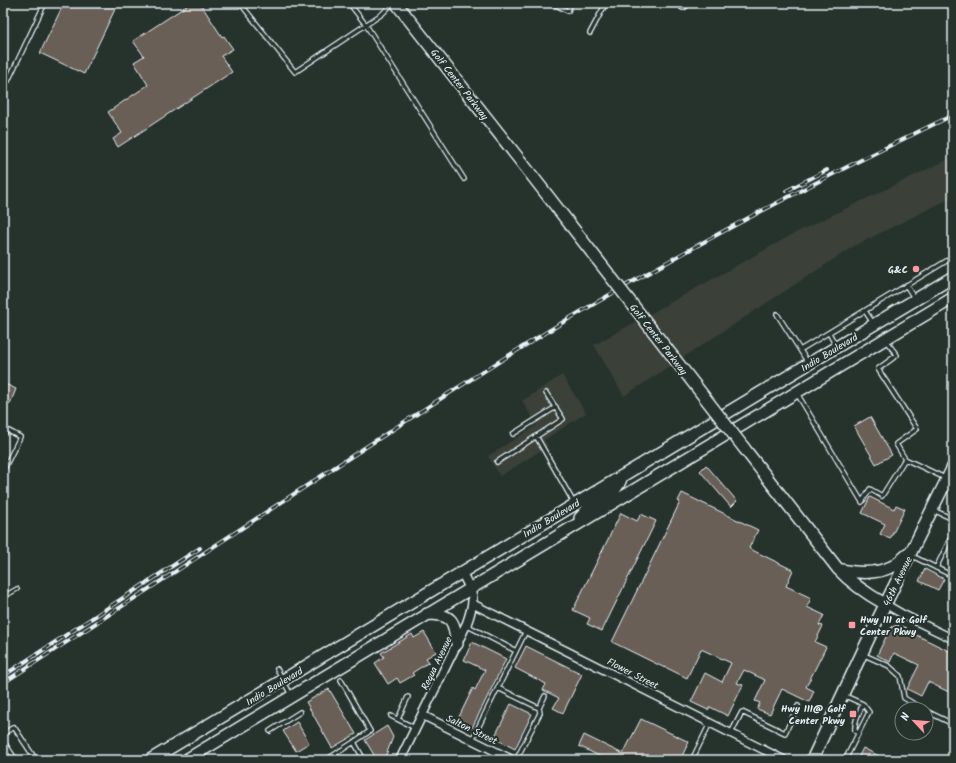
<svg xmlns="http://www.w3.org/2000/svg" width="956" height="763" font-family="Kalam,sans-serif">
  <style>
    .built { fill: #3a4039 }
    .building { fill: #6a5e56; stroke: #e8f1f8 }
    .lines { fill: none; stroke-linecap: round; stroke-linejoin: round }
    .service-casing { stroke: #e8f1f8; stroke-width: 6 }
    .minor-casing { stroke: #e8f1f8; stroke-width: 10 }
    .tertiary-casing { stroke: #e8f1f8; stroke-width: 11 }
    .primary-casing { stroke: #e8f1f8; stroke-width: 14 }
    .service { stroke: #26332d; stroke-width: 3.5 }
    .minor { stroke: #26332d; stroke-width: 7 }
    .tertiary { stroke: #26332d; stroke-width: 8 }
    .primary { stroke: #26332d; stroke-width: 11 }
    .rail-casing { stroke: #e8f1f8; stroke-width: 4 }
    .rail { stroke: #26332d; stroke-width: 2.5; stroke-dasharray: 8; stroke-linecap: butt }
    .primary-bridge-casing { stroke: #e8f1f8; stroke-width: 14; stroke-linecap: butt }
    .primary-bridge { stroke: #26332d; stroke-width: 11 }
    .poi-dot { fill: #ff9aa2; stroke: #26332d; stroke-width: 1.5 }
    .labels { text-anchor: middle; stroke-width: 4; stroke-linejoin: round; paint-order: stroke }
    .street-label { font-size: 10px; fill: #e8f1f8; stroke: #26332d }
    .poi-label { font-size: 10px; font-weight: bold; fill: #e8f1f8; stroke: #26332d; text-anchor: end }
  </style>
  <rect width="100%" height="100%" fill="#26332d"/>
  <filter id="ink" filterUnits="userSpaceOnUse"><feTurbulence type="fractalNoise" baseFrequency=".025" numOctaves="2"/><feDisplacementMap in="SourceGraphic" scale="8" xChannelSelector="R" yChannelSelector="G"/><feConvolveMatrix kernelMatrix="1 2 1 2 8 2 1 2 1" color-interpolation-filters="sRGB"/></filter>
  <g filter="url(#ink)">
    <!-- built -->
    <path class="built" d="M 953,157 L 953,200 L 951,198 L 854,246 L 624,396 L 594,345 L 797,232 Z
      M 562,375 L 586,413 L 544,440 L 548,446 L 500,476 L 488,456 L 537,425 L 522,401 Z"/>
    <!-- building -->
    <path class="building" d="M 64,3 L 118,3 L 84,74 L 40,53 Z
      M 191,3 L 200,3 L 222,37 L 224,36 L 233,49 L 221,56 L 232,72 L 118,147 L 113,139 L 122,133 L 108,112 L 148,85 L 134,62 L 144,56 L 133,41 Z
      M 3,383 L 16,389 L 10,404 L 3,400 Z
      M 870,417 L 892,455 L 876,464 L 854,426 Z
      M 706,465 L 737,501 L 731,507 L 700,471 Z
      M 682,493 L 758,530 L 749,548 L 750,549 L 793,570 L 786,586 L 811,598 L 807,607 L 824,615 L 819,625 L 823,626 L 815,642 L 826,647 L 806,687 L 814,691 L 809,702 L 782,689 L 770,714 L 757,709 L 760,703 L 755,701 L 765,680 L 744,670 L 737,683 L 743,685 L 728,716 L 710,707 L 708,710 L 691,702 L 705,673 L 722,682 L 731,663 L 701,649 L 687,678 L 665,667 L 665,668 L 612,642 L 680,502 L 678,501 Z
      M 870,497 L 894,509 L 896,505 L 905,509 L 890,539 L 880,534 L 885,524 L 862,513 Z
      M 621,513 L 637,521 L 641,514 L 656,521 L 602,631 L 587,624 L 590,618 L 573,610 Z
      M 925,569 L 944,579 L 938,590 L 919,581 Z
      M 897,625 L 907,628 L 906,630 L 953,653 L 953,694 L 928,682 L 921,696 L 907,689 L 919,665 L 894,653 L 890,662 L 877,655 L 890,629 L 892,627 Z
      M 424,632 L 436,652 L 426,658 L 429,662 L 412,673 L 414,675 L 400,683 L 397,678 L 388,684 L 375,663 L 384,657 L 381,653 L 412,634 L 414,638 Z
      M 472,642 L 506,659 L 472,728 L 457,721 L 473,688 L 475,690 L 485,670 L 464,660 Z
      M 526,646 L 582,674 L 563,713 L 553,708 L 559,698 L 543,690 L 546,684 L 515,668 Z
      M 329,689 L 356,734 L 332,748 L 306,702 Z
      M 511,704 L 532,714 L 515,749 L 494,738 Z
      M 641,719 L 689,742 L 680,760 L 602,760 L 603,758 L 579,746 L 584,735 L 623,754 Z
      M 297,722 L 309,743 L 296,751 L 283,731 Z
      M 387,726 L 393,737 L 386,755 L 377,760 L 365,740 Z
      M 863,748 L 887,760 L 857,760 Z"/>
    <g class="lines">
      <!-- service casing -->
      <g class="service-casing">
        <path id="service" d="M 240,3 L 295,72 L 382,14 L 393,3
          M 349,3 L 366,25 L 464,179
          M 552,3 L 568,11 L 571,3
          M 590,33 L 606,3
          M 3,78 L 8,81 L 45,3
          M 906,285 L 914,298
          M 865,311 L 873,323
          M 777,314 L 800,350
          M 829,333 L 836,346
          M 886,341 L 897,355 L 878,369 L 917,429 L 896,444 L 905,459
          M 808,363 L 800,350 L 948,260 L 953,260
          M 798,395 L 862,502 L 870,489 L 882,496 L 905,459 L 945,478
          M 3,428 L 20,437 L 3,471
          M 513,434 L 556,407
          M 536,436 L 574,503
          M 497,462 L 563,419 L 546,393
          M 933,510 L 953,519
          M 910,555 L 953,576
          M 936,568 L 953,533
          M 3,597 L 17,589
          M 466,625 L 516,651
          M 862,654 L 889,666 L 900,676 L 904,698 L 923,709
          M 277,669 L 291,695
          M 341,680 L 370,731 L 354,742
          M 498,688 L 539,708
          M 843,695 L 863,704 L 869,712 L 845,760
          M 926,711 L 953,724
          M 391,716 L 415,728
          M 398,719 L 408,697
          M 270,731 L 300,712
          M 731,733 L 742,712 L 785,733 L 798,706
          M 858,733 L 855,731 C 854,721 859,713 863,704
          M 3,734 L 14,727 L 36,760
          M 472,740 L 526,631
          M 3,741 L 16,760
          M 326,760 L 354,742 L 364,760
          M 516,760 L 540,713 L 539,708 L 545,696
          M 692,760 L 710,723"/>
      </g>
      <!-- minor casing -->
      <g class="minor-casing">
        <path id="minor" d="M 683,6 L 687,3
          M 473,604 L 784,760
          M 885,604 L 904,615 L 953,639
          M 422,715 L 513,760"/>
      </g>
      <!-- tertiary casing -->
      <g class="tertiary-casing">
        <path id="tertiary" d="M 400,760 L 467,623 C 476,597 474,596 462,573"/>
      </g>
      <!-- primary casing -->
      <g class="primary-casing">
        <path id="primary" d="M 396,3 L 530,173
          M 744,448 L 838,569 C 852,584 867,594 885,604
          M 580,518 C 584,514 587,509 591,506 C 605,495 616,495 622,476
          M 838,569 C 855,573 874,575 891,567 C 897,565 903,558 908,554
          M 427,614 C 453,614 454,621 457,644
          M 150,760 L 953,277
          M 186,760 L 953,298
          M 812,760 L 876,623 L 953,467"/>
      </g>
      <!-- service -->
      <use href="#service" class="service"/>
      <!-- minor -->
      <use href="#minor" class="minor"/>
      <!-- tertiary -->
      <use href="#tertiary" class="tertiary"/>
      <!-- primary -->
      <use href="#primary" class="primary"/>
      <!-- rail casing -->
      <g class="rail-casing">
        <path id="rail" d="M 786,191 L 827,170
          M 3,676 L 200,548
          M 3,683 C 109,615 215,546 320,477 C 401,424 482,371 565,321 C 691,246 821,178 953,115"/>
      </g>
      <!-- rail -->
      <use href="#rail" class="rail"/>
      <!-- primary-bridge casing -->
      <g class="primary-bridge-casing">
        <path id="primary-bridge" d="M 530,173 L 744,448"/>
      </g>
      <!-- primary-bridge -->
      <use href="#primary-bridge" class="primary-bridge"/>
    </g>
  </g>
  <!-- markers -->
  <g class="poi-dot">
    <circle cx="916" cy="269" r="4"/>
    <rect x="848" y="621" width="8" height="8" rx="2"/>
    <rect x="849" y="710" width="8" height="8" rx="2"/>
  </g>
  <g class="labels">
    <!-- street labels -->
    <g class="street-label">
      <text transform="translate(460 84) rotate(52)" y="4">Golf Center Parkway</text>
      <text transform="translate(659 339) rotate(52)" y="4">Golf Center Parkway</text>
      <text transform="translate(829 352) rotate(-31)" y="4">Indio Boulevard</text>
      <text transform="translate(551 518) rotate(-31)" y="4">Indio Boulevard</text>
      <text transform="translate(897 581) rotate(-64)" y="4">46th Avenue</text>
      <text transform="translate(436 663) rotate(-64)" y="4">Requa Avenue</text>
      <text transform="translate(633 673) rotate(27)" y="4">Flower Street</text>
      <text transform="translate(274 686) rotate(-31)" y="4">Indio Boulevard</text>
      <text transform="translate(472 729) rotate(26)" y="4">Salton Street</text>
    </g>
    <!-- poi labels -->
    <g class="poi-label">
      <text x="908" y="273">G&amp;C</text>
      <text x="860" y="623" text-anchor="start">Hwy 111 at Golf<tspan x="860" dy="12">Center Pkwy</tspan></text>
      <text x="845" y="712">Hwy 111@ Golf<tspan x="845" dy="12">Center Pkwy</tspan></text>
    </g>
  </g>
  <!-- margin -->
  <rect width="956" height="763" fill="none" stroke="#26332d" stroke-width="16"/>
  <rect x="8" y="8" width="940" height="747" fill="none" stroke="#e8f1f8" stroke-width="1.5" filter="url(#ink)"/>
  <!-- north arrow -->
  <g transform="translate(914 721) rotate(296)"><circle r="19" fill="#26332d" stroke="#747f7e"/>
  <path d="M0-3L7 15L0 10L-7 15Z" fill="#ff9aa2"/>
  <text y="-6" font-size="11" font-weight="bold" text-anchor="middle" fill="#e8f1f8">N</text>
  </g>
</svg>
